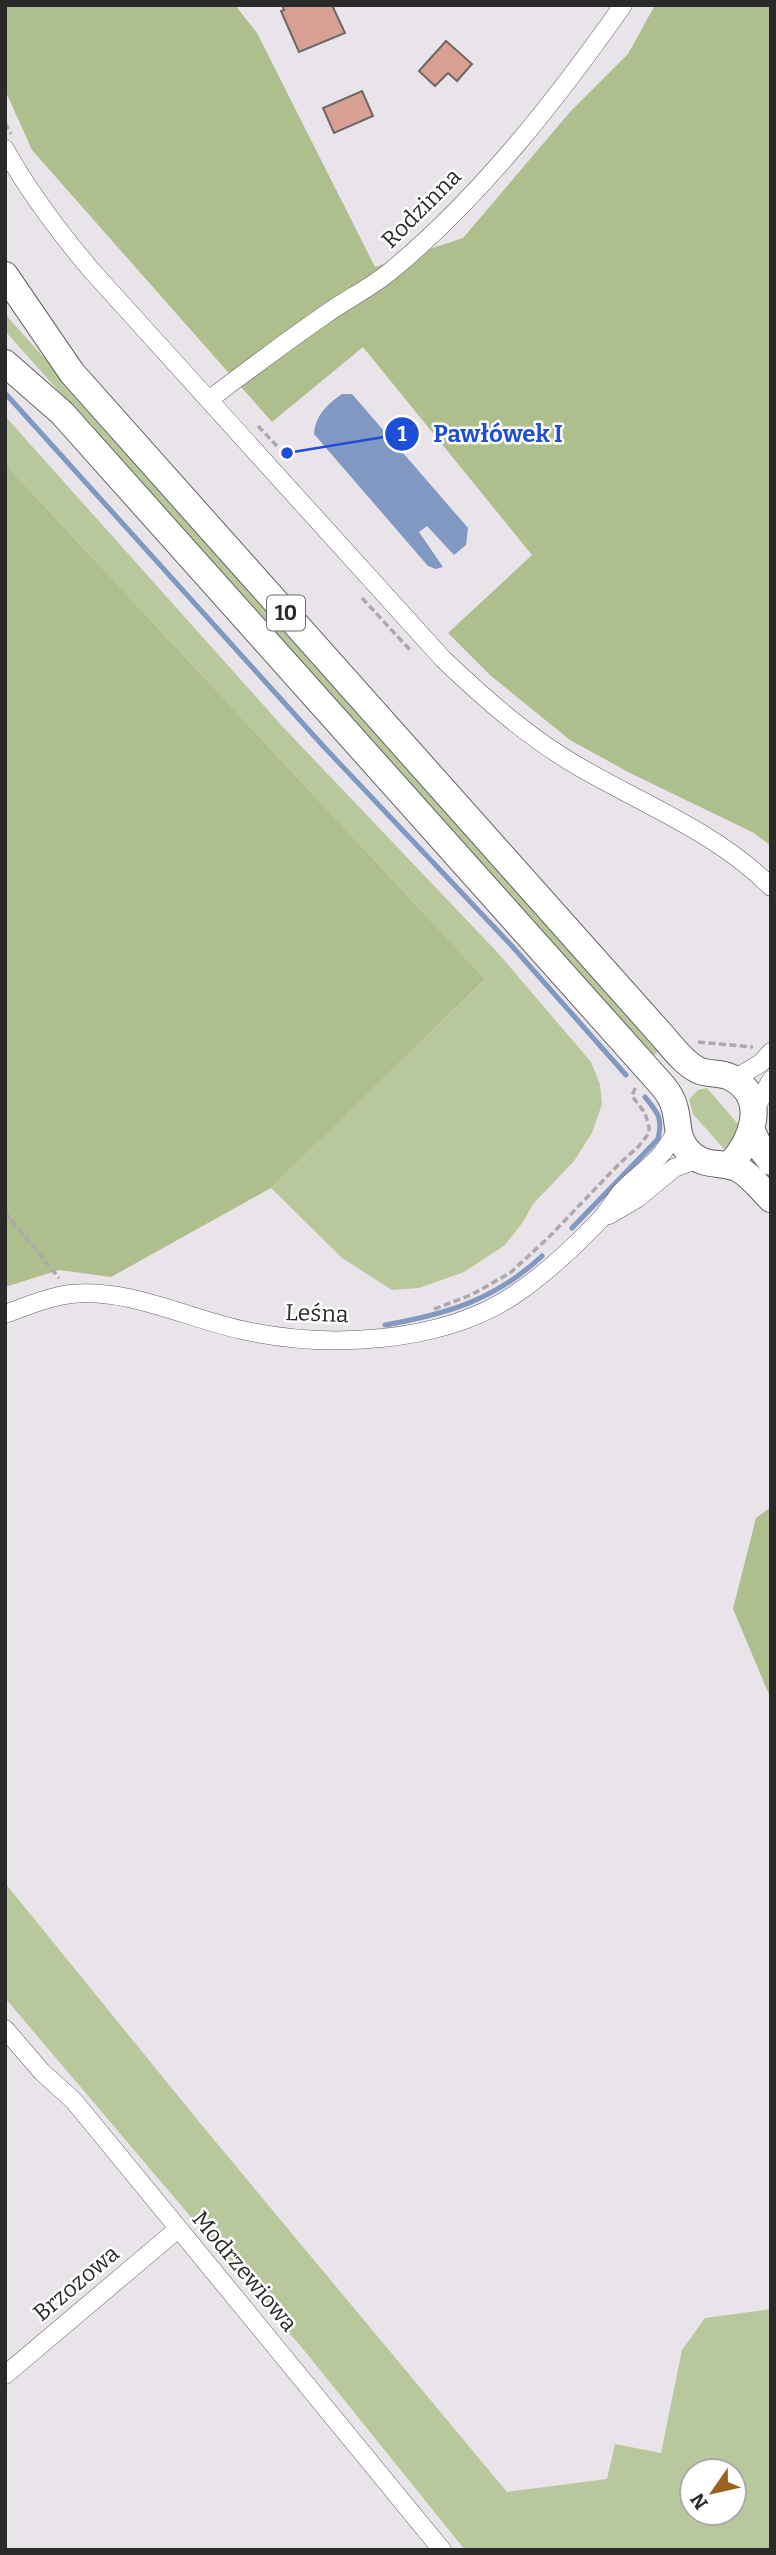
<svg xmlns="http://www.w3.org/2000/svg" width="776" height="2555" font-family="Bitter,serif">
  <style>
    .green { fill: #b9c89c; fill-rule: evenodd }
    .forest { fill: #aebe8d }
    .water { fill: #8098c2 }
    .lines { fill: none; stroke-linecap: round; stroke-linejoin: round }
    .stream { stroke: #8098c2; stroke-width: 5 }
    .building { fill: #d7a093; stroke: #6d6766; stroke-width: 2 }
    .minor-casing { stroke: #646064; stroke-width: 19 }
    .highway-casing { stroke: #646064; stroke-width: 28 }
    .path { stroke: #aca8ac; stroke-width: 3.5; stroke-dasharray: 7 3.5; stroke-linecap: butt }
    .minor { stroke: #fff; stroke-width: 18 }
    .highway { stroke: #fff; stroke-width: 26 }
    .labels { text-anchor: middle; stroke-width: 5; stroke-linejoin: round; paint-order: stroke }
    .shield { fill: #fff; stroke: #6b6a6b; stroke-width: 2 }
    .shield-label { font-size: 21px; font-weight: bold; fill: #2b2a2b }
    .street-label { font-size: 23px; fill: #2b2a2b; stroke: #fff }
    .leader { fill: none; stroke: #1d4ed8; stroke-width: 2.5 }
    .callout-dot { fill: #1d4ed8; stroke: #fff; stroke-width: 2.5 }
    .mark-label { font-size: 21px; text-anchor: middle; font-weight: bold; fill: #fff }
    .callout-label { font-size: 24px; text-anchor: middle; font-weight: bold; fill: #1d4ed8; stroke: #fff; stroke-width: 5; stroke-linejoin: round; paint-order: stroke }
  </style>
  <rect width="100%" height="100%" fill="#e9e4e9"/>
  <!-- green -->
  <path class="green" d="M 5,314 L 661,1049 L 653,1056 L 5,331 Z
    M 5,416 L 283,727 L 498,953 L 591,1062 L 600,1084 L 602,1104 L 592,1133 L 574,1161 L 533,1204 L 523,1222 L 505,1245 L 464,1272 L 419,1288 L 392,1290 L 342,1258 L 271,1188 L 485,979 L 5,464 Z
    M 707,1088 L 738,1124 L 739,1133 L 732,1147 L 724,1149 L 693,1114 L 689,1099 L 698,1090 Z
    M 5,1883 L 200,2123 L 507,2492 L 607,2479 L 615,2444 L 661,2453 L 682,2350 L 705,2318 L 771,2309 L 771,2550 L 465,2550 L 308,2355 L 5,1998 ZM 692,2471 L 734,2471 L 734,2513 L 692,2513 Z"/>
  <!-- forest -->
  <path class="forest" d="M 5,5 L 235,5 L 257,33 L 375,267 L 463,238 L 570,112 L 628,54 L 655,5 L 771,5 L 771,846 L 754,833 L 630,773 L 570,740 L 490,675 L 448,633 L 532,555 L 363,347 L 272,422 L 32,150 L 5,90 Z
    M 5,464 L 485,979 L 271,1188 L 111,1277 L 59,1270 L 5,1287 Z
    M 771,1507 L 771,1699 L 733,1609 L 756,1518 Z"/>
  <!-- water -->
  <path class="water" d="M 342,394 L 352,394 L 468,528 L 466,545 L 454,555 L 427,526 L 419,532 L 443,567 L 436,569 L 428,566 L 314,434 C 316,414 327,405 342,394 Z"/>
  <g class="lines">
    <!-- stream -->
    <path class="stream" d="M 5,393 L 325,748 L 511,945 L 626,1075
      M 572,1228 L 658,1139 C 663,1118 658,1113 645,1097
      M 385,1325 C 447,1314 495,1300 542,1256"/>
  </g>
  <!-- building -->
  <path class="building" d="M 282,5 L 332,5 L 345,33 L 299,52 L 281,11 L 284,10 Z
    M 446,41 L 472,64 L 457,81 L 448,73 L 435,86 L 419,71 Z
    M 362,91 L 373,116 L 334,133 L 323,108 Z"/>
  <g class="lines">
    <!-- minor casing -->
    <g class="minor-casing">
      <path id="minor" d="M 5,149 C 30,194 60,233 92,271 L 443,659 C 486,700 529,738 581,768 C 645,805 719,834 771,887
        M 210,399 C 248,370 287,341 326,314 C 347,299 372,287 392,270 C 481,196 557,99 623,5
        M 734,1079 L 761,1063 L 771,1052
        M 754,1111 L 771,1080
        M 609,1215 L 638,1198 L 674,1168 L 698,1159
        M 5,1314 C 27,1306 48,1297 71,1294 C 129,1288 186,1318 242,1330 C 326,1349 441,1344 514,1295 C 544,1275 573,1248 598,1222 C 607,1213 613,1202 621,1192 C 634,1178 651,1167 663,1152 C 668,1145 673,1137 678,1130
        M 5,2029 L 42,2072 L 74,2101 L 442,2550
        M 5,2375 L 178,2229"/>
    </g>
    <!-- highway casing -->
    <g class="highway-casing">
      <path id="highway" d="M 5,275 L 72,373 L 659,1032 C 670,1044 683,1063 698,1070 C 708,1075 720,1072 730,1077 C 770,1097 752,1141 729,1166
        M 5,363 L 62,413 L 662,1085 C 668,1092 673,1100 675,1109 C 679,1124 676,1138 688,1151 C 704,1169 721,1160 739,1169 C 751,1176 761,1189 771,1199
        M 752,1131 L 759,1146 L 771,1162"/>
    </g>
    <!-- path -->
    <path class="path" d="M 5,123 L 11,134
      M 258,426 L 277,446
      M 362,598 L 411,651
      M 698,1042 L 753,1047
      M 5,1212 L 59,1278
      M 434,1309 L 471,1295 L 510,1273 L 549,1237 L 618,1165 L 639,1146 L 649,1133 L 649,1127 L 645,1113 L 632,1096 L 636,1086"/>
    <!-- minor -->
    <use href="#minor" class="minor"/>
    <!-- highway -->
    <use href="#highway" class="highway"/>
  </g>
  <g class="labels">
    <!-- shield labels -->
    <rect class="shield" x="267" y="595.5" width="38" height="35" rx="5"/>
    <g class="shield-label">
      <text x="286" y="620">10</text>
    </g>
    <!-- street labels -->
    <g class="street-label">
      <text transform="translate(421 208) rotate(-45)" y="8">Rodzinna</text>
      <text transform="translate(317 1313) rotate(2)" y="8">Leśna</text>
      <text transform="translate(245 2271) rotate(50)" y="8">Modrzewiowa</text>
      <text transform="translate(76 2283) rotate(-40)" y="8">Brzozowa</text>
    </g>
  </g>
  <!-- callouts -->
  <path class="leader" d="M287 453L402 434"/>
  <g class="callout-dot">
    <circle cx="287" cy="453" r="7"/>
    <circle cx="402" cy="434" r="18"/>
  </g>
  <g class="mark-label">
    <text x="402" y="441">1</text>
  </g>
  <g class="callout-label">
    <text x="498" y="442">Pawłówek I</text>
  </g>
  <!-- border -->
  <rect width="776" height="2555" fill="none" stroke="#2b2a2b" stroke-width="14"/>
  <!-- north arrow -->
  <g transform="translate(713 2492) rotate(236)"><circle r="33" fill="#ffffff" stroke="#aaaaaa" stroke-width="2"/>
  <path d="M0-5L12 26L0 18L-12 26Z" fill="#9c6121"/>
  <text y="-10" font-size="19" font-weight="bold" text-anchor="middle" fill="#2b2a2b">N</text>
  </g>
</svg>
